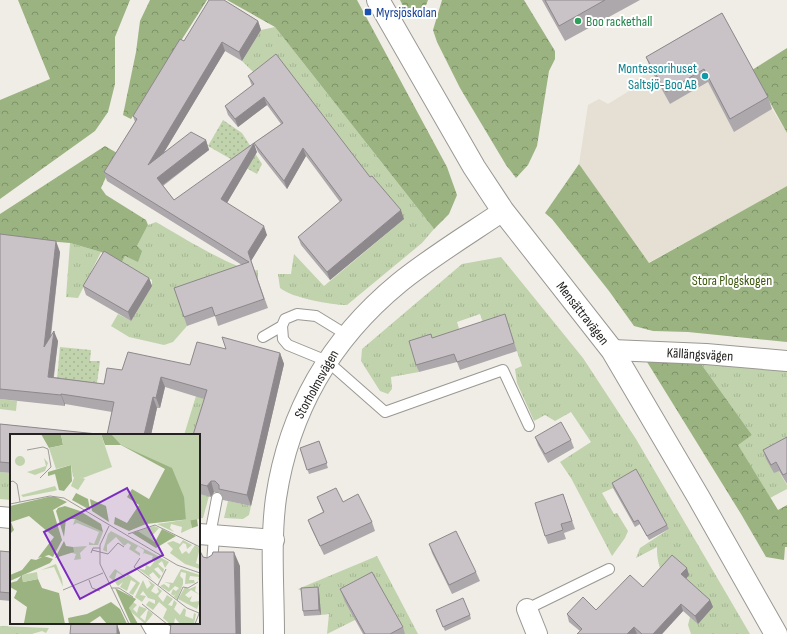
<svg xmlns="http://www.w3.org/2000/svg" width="787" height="634" font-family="'Sofia Sans Condensed',sans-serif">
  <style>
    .built { fill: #e6dfd3 }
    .grass { fill: url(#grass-tufts) }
    .forest { fill: url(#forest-crowns) }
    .park { fill: url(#park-dots) }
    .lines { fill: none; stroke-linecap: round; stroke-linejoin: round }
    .service-casing { stroke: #9a9893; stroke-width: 12 }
    .minor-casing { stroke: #9a9893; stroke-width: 22 }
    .tertiary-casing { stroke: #9a9893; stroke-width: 24 }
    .service { stroke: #fff; stroke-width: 10 }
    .minor { stroke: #fff; stroke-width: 20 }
    .tertiary { stroke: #fff; stroke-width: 22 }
    .wall { fill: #ada8ab }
    .shaded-wall { fill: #8d888b }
    .building { fill: #c9c3c7; stroke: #8d888b }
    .transit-dot { fill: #1a4fb4; stroke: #fff; stroke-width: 1.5 }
    .leisure-dot { fill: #2e9e5b; stroke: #fff; stroke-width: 1.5 }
    .culture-dot { fill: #0f9aa8; stroke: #fff; stroke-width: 1.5 }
    .labels { text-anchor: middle; stroke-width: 4; stroke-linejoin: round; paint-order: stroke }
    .transit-label { font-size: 14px; fill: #164399; stroke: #fff; text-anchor: start }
    .leisure-label { font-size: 14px; fill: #27864d; stroke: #fff; text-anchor: start }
    .culture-label { font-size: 14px; fill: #0d838f; stroke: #fff; text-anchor: end }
    .park-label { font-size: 14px; fill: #3d5a0e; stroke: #fff }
    .street-label { font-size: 14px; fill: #242321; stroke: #fff }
    .inset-road { fill: none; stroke: #9e9c98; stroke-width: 1 }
    .view { fill: #7b2cbf; fill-opacity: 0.15; stroke: #7b2cbf; stroke-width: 2 }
    .inset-edge { fill: none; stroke: #242321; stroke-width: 2 }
  </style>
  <defs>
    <pattern id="grass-tufts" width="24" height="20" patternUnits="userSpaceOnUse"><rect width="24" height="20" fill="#c0d3ac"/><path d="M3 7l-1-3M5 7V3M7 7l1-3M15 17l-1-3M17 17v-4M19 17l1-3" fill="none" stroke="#a5b594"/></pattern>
    <pattern id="forest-crowns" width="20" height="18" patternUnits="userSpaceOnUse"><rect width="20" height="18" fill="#9bb381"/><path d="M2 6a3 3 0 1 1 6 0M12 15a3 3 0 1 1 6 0" fill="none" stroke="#7e9169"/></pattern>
    <pattern id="park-dots" width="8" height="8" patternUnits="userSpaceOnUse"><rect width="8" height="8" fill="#c0d3ac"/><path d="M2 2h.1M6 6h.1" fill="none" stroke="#a5b594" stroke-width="1.8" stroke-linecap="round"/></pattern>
  </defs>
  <rect width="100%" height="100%" fill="#f0ede7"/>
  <!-- built -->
  <path class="built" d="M 651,70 L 670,104 L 708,82 L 734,131 L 772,109 L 787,133 L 787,186 L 648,263 L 579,164 L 588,105 L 599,99 L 608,104 L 629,91 L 626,86 Z"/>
  <!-- grass -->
  <path class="grass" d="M 275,27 L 434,229 L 422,243 L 347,305 C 331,305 292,298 280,288 L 278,274 L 291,274 L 294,254 L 324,286 L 404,219 L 242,61 L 261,30 Z
    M 156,222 C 174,232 242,275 258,270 L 258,280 L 235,287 L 187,326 L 173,342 L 164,345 L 129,337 L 111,326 L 118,314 L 131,321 L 152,286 L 152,280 L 122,262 L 125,256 L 138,261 L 137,246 L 148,225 Z
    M 70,243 L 101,252 L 78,298 L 66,297 Z
    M 501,257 L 583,358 L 636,439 L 750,634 L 691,634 L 688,625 L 690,617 C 675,595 656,576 657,547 L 636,558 L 640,548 L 669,529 L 613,488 L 602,493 L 614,514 L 617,513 L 628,531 L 625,538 L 612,556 L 571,478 L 560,462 L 591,442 L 571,412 L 555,421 L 545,415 L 534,421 L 517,383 L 515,369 L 522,366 L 507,322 L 485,329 L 480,314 L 457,322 L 461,336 L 412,349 L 419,372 L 391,377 L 392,389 L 388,394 L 380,391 L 361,361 L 362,349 L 462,264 Z
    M 699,361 L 787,367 L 787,447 L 778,470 L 787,485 L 787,489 L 770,498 L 737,445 L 752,435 Z
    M 196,396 L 211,401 L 199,435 L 184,435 Z
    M 0,399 L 17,401 L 16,411 L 0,409 Z
    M 0,472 L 11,473 L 11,500 L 0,499 Z
    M 199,494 L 209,496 L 203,518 L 199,518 Z
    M 228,501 L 251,506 L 249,515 L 243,519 L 224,518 Z
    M 377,556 L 418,634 L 404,634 L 355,620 L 327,634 L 329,614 L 321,615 L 303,592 L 298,589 Z
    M 0,626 L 49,628 L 46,633 L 42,631 L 32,634 L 0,634 Z"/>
  <!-- forest -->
  <path class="forest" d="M 18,0 L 130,0 L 115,37 L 115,84 L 108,112 L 95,131 L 0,199 L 0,100 L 50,79 Z
    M 150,0 L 207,0 L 131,119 L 123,115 L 136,52 L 140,21 Z
    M 227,0 L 357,0 L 447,167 L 457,195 L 449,214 L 434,229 L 275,27 Z
    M 400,0 L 428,0 L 422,16 L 404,8 Z
    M 442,0 L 524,0 L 555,51 L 555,59 L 549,71 L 537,146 L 528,165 L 516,178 L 506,165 L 460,88 L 437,42 L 433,30 Z
    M 787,48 L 787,133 L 752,70 Z
    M 105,146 L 117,153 L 101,188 L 106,195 L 146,220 L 148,225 L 137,246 L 142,251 L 138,262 L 125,256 L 122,262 L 101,252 L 70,243 L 0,237 L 0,214 Z
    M 579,164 L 649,263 L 787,186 L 787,342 L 688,332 L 653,331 L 634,326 L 609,291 L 552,219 L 545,213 Z
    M 644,357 L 699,361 L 752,435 L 738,445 L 778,510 L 787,505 L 787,547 L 785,547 L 784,560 L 766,557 L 741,514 Z"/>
  <!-- park -->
  <path class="park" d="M 223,120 L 242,133 L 262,164 L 257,174 L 208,146 Z
    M 60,347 L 91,350 L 90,361 L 100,361 L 97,383 L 57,379 Z"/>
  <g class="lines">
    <!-- service casing -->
    <g class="service-casing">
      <path id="service" d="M 282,326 L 283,339 L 288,345 L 327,361 L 385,412 L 503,370 L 529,426
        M 263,337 L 282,326 L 285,319 L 297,314 L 316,316 L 347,335
        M 210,535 L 217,498
        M 212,565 L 214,535
        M 527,609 L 609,569
        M 146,623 L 150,630 L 167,630 L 167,634"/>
    </g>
    <!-- minor casing -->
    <g class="minor-casing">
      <path id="minor" d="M 612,350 L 706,354 L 787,361
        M 0,517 L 11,518
        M 199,534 L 274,540
        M 527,609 L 537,634
        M 274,634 C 274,589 270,542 276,498 C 289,411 331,339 399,283 C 431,257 469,234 503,211"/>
    </g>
    <!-- tertiary casing -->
    <g class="tertiary-casing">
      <path id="tertiary" d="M 378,0 L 474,167 L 503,211 L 612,350 L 699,498 L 776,634"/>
    </g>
    <!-- service -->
    <use href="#service" class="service"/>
    <!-- minor -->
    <use href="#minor" class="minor"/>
    <!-- tertiary -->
    <use href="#tertiary" class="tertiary"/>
  </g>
  <!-- wall -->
  <path class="wall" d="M 542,0 L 640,0 L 565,41 Z
    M 722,13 L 768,97 L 772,109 L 734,132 L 708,82 L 670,104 L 651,70 L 646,57 Z
    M 258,21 L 261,30 L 242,61 L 225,51 L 164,152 L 206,140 L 209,150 L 163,186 L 174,200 L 257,152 L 227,203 L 267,235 L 251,261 L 268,308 L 218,326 L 215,316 L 187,326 L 174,288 L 242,265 L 107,181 L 104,172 L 135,122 L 133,116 L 184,41 Z
    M 248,76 L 370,177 L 404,219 L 330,280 L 301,245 L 298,237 L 340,202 L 306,156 L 287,189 L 258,152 L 254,143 L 281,124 L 267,105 L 238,127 L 228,115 L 225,106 L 252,86 Z
    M 0,234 L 60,252 L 51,337 L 58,341 L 54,377 L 104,384 L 122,370 L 190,365 L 226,349 L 280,353 L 284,364 L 251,506 L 223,500 L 221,494 L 219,492 L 214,492 L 211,497 L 199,494 L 199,435 L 204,399 L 165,387 L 160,408 L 157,408 L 151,435 L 11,435 L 11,473 L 0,472 L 0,424 L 107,435 L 112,412 L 65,404 L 65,406 L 0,399 Z
    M 149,278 L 152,286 L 131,321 L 86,295 L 83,286 Z
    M 505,314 L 517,351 L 460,370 L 457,362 L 419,372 L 416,365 L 433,338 Z
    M 535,437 L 571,440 L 574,448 L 548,463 L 538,445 Z
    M 787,437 L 787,484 L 779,471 L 774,473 L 766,459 L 763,450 Z
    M 319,441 L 328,468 L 309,474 L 300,448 Z
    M 612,483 L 667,525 L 669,529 L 649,540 L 640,524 L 635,527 L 613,488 Z
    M 563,494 L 575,529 L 564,533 L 566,539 L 548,544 L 545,536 Z
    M 317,497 L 343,502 L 372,522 L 375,531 L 324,555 L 311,528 L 308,520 L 323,512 Z
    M 429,544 L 476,572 L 480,581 L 452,594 L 432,553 Z
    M 0,551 L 11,552 L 11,601 L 0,600 Z
    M 689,575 L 686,579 L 710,600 L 713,607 L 698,624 L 683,611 L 662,634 L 577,634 L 580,631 L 569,622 L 567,614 L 596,610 L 643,587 Z
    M 318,587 L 319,591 L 321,615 L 304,616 L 303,611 Z
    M 340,589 L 403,627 L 405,634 L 363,634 L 345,602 Z
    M 436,610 L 470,615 L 471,619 L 445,631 Z"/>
  <!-- shaded-wall -->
  <path class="shaded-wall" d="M 258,21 L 261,30 L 242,61 L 239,52 Z
    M 222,42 L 225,51 L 151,174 L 148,165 Z
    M 264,97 L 267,105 L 238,127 L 235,119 Z
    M 206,140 L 209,150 L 160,187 L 157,178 Z
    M 254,143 L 257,152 L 224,208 L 221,199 Z
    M 303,148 L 306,156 L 287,189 L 284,181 Z
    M 401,210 L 404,219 L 330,280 L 327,272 Z
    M 264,226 L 267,235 L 251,261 L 268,308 L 248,252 Z
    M 56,241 L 60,252 L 48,358 L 44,347 Z
    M 149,278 L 152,286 L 131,321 L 128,312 Z
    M 54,331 L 58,341 L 52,388 L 48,377 Z
    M 280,353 L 284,364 L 251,506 L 247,495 Z
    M 161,377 L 165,387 L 160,408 L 156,398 Z
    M 61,394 L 65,404 L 65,406 L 61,395 Z
    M 153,397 L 157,408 L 151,435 L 144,435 Z
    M 211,481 L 214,492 L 211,497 L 207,486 Z
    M 234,552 L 240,566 L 241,634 L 236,634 Z
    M 687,568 L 689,575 L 684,581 L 681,574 Z
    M 318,587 L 319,591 L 321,615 L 319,610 Z
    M 710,600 L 713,607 L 698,624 L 695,616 Z
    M 681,604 L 683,611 L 662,634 L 653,634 Z
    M 117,624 L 120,633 L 120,634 L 117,634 Z
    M 634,627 L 637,634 L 627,634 Z"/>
  <!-- building -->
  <path class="building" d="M 209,0 L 224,0 L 258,21 L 239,52 L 222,42 L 148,165 L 191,132 L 206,140 L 157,178 L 174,200 L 254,143 L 221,199 L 264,226 L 248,252 L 264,299 L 215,316 L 212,307 L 184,317 L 174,288 L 249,262 L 104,172 L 137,119 L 133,116 L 180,39 L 184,41 Z
    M 545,0 L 605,0 L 559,26 Z
    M 722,13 L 768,97 L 730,119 L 704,69 L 666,92 L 646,57 Z
    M 276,54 L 370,177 L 372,176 L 401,210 L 327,272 L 298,237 L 342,200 L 303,148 L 284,181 L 254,143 L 283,123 L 264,97 L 235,119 L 225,106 L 254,84 L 248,76 Z
    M 0,234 L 56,241 L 44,347 L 54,331 L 48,377 L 104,384 L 107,368 L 122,370 L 128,352 L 190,365 L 197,342 L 226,349 L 222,337 L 280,353 L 247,495 L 219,489 L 219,485 L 215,481 L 211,481 L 207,486 L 199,484 L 199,435 L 193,435 L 207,390 L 161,377 L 156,398 L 153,397 L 144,435 L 11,435 L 11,463 L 0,462 L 0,424 L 107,435 L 114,402 L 61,394 L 61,395 L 0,389 Z
    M 104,251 L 149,278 L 128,312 L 83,286 Z
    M 505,314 L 514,343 L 457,362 L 454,354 L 416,365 L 409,341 L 431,334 L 432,338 Z
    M 561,422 L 571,440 L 545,454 L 535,437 Z
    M 787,437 L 787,473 L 783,475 L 776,462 L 771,465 L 763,450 Z
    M 319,441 L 327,463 L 307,470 L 300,448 Z
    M 636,469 L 667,525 L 647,536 L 638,520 L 634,522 L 612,483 Z
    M 336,488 L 343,502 L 358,494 L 372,522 L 320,546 L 308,520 L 324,512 L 317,497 Z
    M 563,494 L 572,521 L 561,524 L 563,530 L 545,536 L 535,503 Z
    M 456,531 L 476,572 L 449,585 L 429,544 Z
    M 0,551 L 11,552 L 11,593 L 0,592 Z
    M 199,551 L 200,551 L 203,557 L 207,558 L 212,555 L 213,552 L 234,552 L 236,634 L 170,634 L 171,623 L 199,623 Z
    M 672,555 L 687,568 L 681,574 L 710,600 L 695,616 L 681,604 L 653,634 L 642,634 L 634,627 L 627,634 L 577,634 L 582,629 L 567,614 L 583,597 L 596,610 L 630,575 L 643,587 Z
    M 372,572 L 403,627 L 390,634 L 365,634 L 340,589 Z
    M 318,587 L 319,610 L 303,611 L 301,588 Z
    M 463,598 L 470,615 L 443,627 L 436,610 Z
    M 71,623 L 110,623 L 110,624 L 117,624 L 117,634 L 70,634 Z"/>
  <!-- markers -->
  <rect class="transit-dot" x="364" y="8" width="8" height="8" rx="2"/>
  <circle class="leisure-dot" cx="578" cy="21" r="4"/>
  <circle class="culture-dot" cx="705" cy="76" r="4"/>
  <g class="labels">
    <!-- transit labels -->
    <g class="transit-label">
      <text x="376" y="17">Myrsjöskolan</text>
    </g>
    <!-- leisure labels -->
    <g class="leisure-label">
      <text x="586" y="26">Boo rackethall</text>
    </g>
    <!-- culture labels -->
    <g class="culture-label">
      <text x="697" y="73">Montessorihuset<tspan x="697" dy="16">Saltsjö-Boo AB</tspan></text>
    </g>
    <!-- park labels -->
    <g class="park-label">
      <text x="732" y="285">Stora Plogskogen</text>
    </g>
    <!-- street labels -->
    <g class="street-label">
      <text transform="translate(583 313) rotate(52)" y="5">Mensättravägen</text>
      <text transform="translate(700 354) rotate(3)" y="5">Källängsvägen</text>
      <text transform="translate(316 384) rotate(-61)" y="5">Storholmsvägen</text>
    </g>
  </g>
  <!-- overview -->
  <g transform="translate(10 434)">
    <rect width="190" height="190" fill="#f0ede7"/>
    <path d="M5 27a5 5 0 1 1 10 0a5 5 0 1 1-10 0ZM 34,24 L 38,29 L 35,37 L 25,41 L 17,38 L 36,32 ZM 65,41 L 75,45 L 68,56 L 61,52 ZM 45,52 L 47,56 L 44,57 L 13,63 L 11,61 ZM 65,85 L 93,98 L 88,111 L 79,111 L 79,108 L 84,110 L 89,98 L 67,89 L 63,91 ZM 180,85 L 182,94 L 171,99 L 172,93 L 161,90 L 160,94 L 164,98 L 147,90 ZM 144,92 L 149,94 L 141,103 L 145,105 L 143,107 L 128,97 ZM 101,97 L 159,128 L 155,134 L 152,127 L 148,130 L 154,135 L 153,139 L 148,133 L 144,135 L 151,142 L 149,145 L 143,138 L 139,141 L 142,145 L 127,134 L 135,136 L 136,132 L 132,129 L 140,133 L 144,128 L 142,124 L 143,122 L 134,119 L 133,121 L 134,116 L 128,112 L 125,116 L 130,119 L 130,122 L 119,115 L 121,111 L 118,109 L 114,112 L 106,103 L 97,111 L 97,118 L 93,116 L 98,100 ZM 173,106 L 182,111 L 177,115 L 176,110 L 173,109 L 169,114 L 172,120 L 176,117 L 179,120 L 185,111 L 190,114 L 186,129 L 190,131 L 190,135 L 175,130 L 160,119 L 163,115 L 157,109 L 163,107 L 170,110 ZM 63,113 L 77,112 L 70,119 L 71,125 L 64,126 L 66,120 L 62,119 ZM 46,130 L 52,145 L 53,153 L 44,133 L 31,136 ZM 105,135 L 116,143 L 118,140 L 130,149 L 123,161 L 119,159 L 126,149 L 121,146 L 117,157 L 110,153 L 113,148 L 108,152 L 105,148 L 113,142 L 107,138 L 104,147 L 99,143 ZM 171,135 L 190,141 L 190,144 L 188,146 L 189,143 L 180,142 L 179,146 L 184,146 L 185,149 L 175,150 L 176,139 L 171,138 L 170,142 L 173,145 L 173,150 L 167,165 L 164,163 L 166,159 L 164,162 L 161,160 L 163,155 L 166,157 L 169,154 L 165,152 L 159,158 L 150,152 L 154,150 L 159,154 L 160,150 L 154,148 L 163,149 ZM 133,146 L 137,155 L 141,151 L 138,146 L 145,151 L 141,157 L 146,160 L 149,158 L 147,153 L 152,157 L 148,162 L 153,168 L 157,161 L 163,165 L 158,171 L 162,172 L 164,166 L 167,169 L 164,175 L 170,181 L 174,174 L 176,176 L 175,182 L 183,185 L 184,179 L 186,180 L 184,190 L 170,190 L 165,184 L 164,190 L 160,190 L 153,184 L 157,175 L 149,168 L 143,176 L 136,171 L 139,167 L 145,170 L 145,166 L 138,164 L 133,157 L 130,161 L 136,162 L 132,168 L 125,163 ZM 186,152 L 185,157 L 190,161 L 181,156 L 175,161 L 179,164 L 182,162 L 180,167 L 182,168 L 190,167 L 187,175 L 168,165 L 175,153 L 179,155 ZM 123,168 L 127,171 L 123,175 L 127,179 L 129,172 L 137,175 L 130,183 L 135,187 L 138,176 L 143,180 L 135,190 L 120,177 L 119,174 Z" fill="#c0d3ac"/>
    <path d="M 31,0 L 51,0 L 53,11 L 39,14 ZM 91,0 L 190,0 L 190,84 L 187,85 L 188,92 L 182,94 L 180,85 L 136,90 L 119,97 L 104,90 L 105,83 L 117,89 L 129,71 L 117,63 L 122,55 L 139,65 L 155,35 L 111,11 L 95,11 ZM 61,31 L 62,47 L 54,57 L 49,56 L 45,40 L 38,42 L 38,38 ZM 66,59 L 78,65 L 80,76 L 62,66 ZM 38,63 L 46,63 L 57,68 L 43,76 L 52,106 L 43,123 L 39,121 L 28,124 L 44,103 L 19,82 L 1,88 L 4,96 L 0,100 L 0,72 ZM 80,65 L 96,72 L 99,88 L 82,77 ZM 55,72 L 70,77 L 91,90 L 93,98 L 65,85 L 56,85 L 54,103 L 46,77 L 48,74 ZM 152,95 L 166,102 L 146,114 L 122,99 L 128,97 L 145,108 ZM 54,107 L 56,112 L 63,113 L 64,118 L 45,124 ZM 34,122 L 43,125 L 40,129 L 0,147 L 0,141 L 12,136 L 21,125 L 26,126 ZM 12,141 L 13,148 L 28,145 L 32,154 L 49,159 L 55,190 L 6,190 L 14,189 L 17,173 L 4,164 L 7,157 L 0,153 L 0,149 L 7,147 ZM 105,154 L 126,165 L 119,174 L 128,190 L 121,190 ZM 101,168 L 110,175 L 117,190 L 97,190 L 90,182 L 78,190 L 59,190 L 58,184 L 77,180 Z" fill="#9bb381"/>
    <path d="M 51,0 L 91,0 L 102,33 L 73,44 L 63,43 L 61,31 L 46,35 L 39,14 L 53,11 ZM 101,0 L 190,0 L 190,85 L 176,87 L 174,63 L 162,34 L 111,11 Z" fill="#c0d3ac"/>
    <path d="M 66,0 L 87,0 L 98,33 L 73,42 L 59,3 ZM 27,138 L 28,145 L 13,148 L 12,141 Z" fill="#c0d3ac"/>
    <path class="inset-road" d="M 17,16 L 33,13 L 38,15 L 41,33 L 30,44M 0,48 L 3,47 L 7,50 L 10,68M 0,70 L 40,62 L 54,64 L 167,131 L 190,139M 99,92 L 90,111 L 90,130 L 119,190M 118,100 L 145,91 L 190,113M 82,116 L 98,120 L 108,109 L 114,113M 81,119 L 83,114 L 90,114M 130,124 L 124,133 L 177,174 L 189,179M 79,146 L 82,154 L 90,157M 148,151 L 156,135M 101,154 L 109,154 L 123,163M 53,156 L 93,139M 167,166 L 173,153 L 178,154 L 188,148M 132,170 L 157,190M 185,190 L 190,177"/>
    <path class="view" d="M 117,54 L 153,121 L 70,165 L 34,98 Z"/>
    <rect width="190" height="190" class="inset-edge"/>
  </g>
</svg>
